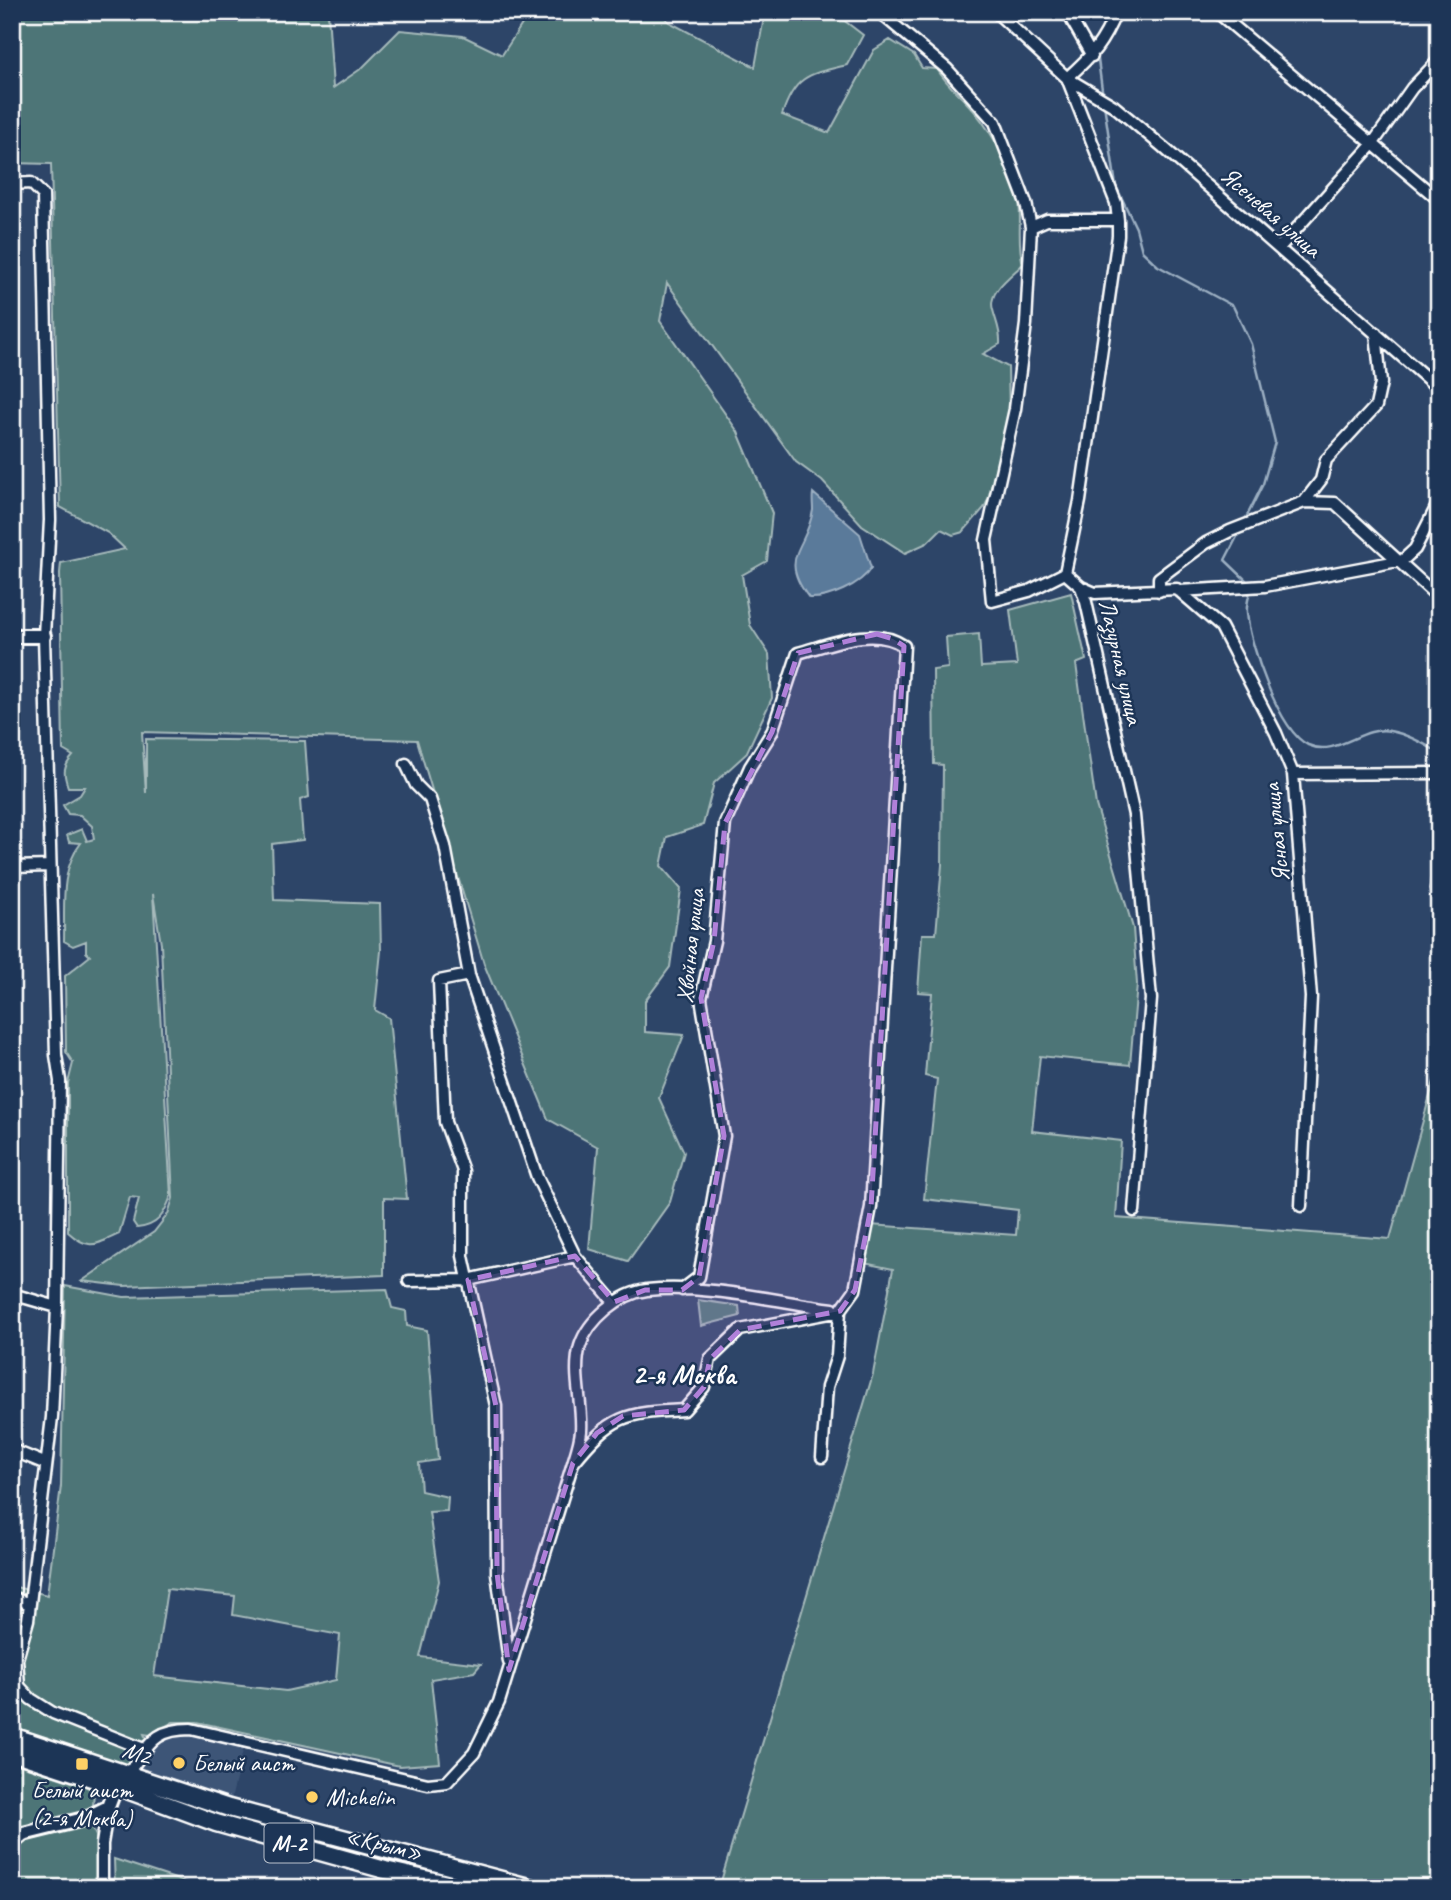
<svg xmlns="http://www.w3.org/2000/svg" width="1451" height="1900" font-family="Caveat,sans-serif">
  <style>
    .built { fill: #3c5477 }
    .green { fill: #4e7477; stroke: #a6babb; stroke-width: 2; fill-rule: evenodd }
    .water { fill: #5a7a9a; stroke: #9cafc2; stroke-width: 2 }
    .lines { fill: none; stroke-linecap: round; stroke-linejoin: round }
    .stream { stroke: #9cafc2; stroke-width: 2.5 }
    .minor-casing { stroke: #fff; stroke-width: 15 }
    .tertiary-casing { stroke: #fff; stroke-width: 18 }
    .trunk-casing { stroke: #fff; stroke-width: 21 }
    .minor { stroke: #1d3557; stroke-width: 10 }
    .tertiary { stroke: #1d3557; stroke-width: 12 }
    .trunk { stroke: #1d3557; stroke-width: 16 }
    .marked { fill: #b080d9; fill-opacity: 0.2; stroke: #b080d9; stroke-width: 5; stroke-dasharray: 14 9; stroke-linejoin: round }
    .poi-dot { fill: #ffd166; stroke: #1d3557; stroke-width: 2.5 }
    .labels { text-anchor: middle; stroke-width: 5; stroke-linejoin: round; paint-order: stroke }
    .shield { fill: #1d3557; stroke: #bbc2cd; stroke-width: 2 }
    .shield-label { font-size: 23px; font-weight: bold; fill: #fff }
    .street-label { font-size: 24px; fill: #fff; stroke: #1d3557 }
    .poi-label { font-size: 24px; fill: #fff; stroke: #1d3557; text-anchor: start }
    .quarter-label { font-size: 28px; font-weight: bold; fill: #fff; stroke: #1d3557 }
  </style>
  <rect width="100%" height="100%" fill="#2d4568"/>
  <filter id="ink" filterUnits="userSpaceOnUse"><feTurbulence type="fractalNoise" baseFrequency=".0143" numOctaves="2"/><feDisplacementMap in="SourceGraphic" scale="14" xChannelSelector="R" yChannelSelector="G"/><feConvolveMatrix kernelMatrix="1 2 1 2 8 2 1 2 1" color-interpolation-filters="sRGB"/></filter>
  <g filter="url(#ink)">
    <!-- built -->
    <path class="built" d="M 173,1722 L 197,1722 L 247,1734 L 229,1808 L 216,1823 L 113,1793 L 126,1765 L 150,1735 Z"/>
    <!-- green -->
    <path class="green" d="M 12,12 L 328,12 L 333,88 L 362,68 L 400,30 L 463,36 L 502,55 L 530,12 L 660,12 L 669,22 L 755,67 L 765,12 L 833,12 L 863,35 L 847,65 C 809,74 795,75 782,115 L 829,133 L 874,50 L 890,40 L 914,55 L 922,68 L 937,69 C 945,82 954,90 965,101 C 988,124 1010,163 1018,194 C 1023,217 1016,241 1023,264 C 1011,276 987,292 993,310 C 996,322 1001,331 1000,344 L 983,354 L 1008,367 L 1009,414 L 998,480 L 984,508 L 963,532 L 953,535 L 941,529 L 927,543 L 905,553 L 862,525 L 822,481 L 796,462 L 667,283 L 660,321 L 738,432 L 772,513 L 767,561 L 742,575 L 750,625 L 769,654 L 772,698 L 746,754 L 714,783 L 703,825 L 667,837 L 661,866 L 681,889 L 670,967 L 645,1001 L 645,1032 L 684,1035 L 659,1098 L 684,1152 L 670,1202 L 628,1261 L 589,1249 L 598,1147 L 548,1119 L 484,964 L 417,740 L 142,732 L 146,793 L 146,739 L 305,741 L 309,797 L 300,800 L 303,840 L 272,844 L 274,900 L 380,904 L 381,951 L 375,1010 L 389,1018 L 407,1199 L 384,1198 L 384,1275 L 124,1286 L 82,1281 L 154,1232 L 168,1214 L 173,1198 L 161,944 L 153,894 L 171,1196 C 164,1215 158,1226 137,1228 L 133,1222 L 139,1198 L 130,1197 L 119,1234 C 95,1245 89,1251 68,1232 L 68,1083 L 73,1063 L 66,1052 L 65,976 L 90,956 L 86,952 L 86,941 L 73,946 L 64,941 C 65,908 59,871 81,843 L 69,842 L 67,835 L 82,829 L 87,841 L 94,839 L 92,826 L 80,815 L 68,814 L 63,805 L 80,795 L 85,787 L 68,787 C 63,773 63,767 73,756 L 63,750 L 60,573 L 61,563 L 125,549 L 108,533 L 60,507 L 51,164 L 12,163 Z
      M 1071,593 L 1086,660 L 1076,664 L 1096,805 L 1133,928 L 1137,984 L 1130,1065 L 1040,1056 L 1032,1131 L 1121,1141 L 1116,1218 L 1390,1239 L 1439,1063 L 1439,1888 L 719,1888 L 873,1374 L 893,1269 L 864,1263 L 870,1225 L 1016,1235 L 1018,1210 L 924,1199 L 937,1079 L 925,1076 L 932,993 L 918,992 L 922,934 L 936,934 L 942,865 L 943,765 L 934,764 L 933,670 L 948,668 L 946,637 L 979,634 L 981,667 L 1017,665 L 1010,610 Z
      M 65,1286 L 124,1297 L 387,1289 L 392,1308 L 406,1311 L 407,1326 L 427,1330 L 438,1460 L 419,1463 L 421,1491 L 448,1497 L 447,1511 L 429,1512 L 439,1581 L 420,1657 L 481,1664 L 474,1672 L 431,1679 L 440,1763 L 400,1766 L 197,1722 L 173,1722 L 150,1735 L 144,1734 L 147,1741 L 126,1765 L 112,1773 L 12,1738 L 12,1586 L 47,1595 L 61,1486 ZM 167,1589 L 235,1596 L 233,1615 L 340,1635 L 336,1680 L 286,1691 L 154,1676 Z
      M 698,1300 L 739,1306 L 740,1316 L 701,1326 Z
      M 12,1762 L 87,1787 L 94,1792 L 93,1806 L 87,1811 L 12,1836 Z
      M 84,1825 L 91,1825 L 96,1836 L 96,1888 L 12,1888 L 12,1856 L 20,1843 Z
      M 114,1859 L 203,1888 L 115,1888 Z"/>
    <!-- water -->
    <path class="water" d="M 813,493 L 860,534 L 871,568 C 861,585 828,599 809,598 C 777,556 807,550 813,510 C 813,505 812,499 813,493 Z"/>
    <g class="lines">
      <!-- stream -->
      <path class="stream" d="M 1097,52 L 1103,97
        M 1104,104 L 1116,186 L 1136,228 L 1142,251 L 1158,266 L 1233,306 L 1251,344 L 1275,442 L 1263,484 L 1244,522
        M 1240,531 L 1225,560 L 1250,584
        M 1250,591 C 1249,597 1246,605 1247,612 C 1249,643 1279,731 1308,745 C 1337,758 1362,725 1390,731 C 1406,734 1425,744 1439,753"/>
      <!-- minor casing -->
      <g class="minor-casing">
        <path id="minor" d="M 879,12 L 947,69 L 995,122 L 1026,203 L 1031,227 L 1026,324 L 1015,409 L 986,540 L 992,601 L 1029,591 L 1065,573
          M 996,12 L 1067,78 L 1114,106 L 1163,147 L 1439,389
          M 1067,12 L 1092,56
          M 1116,12 C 1103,43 1092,56 1067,78 L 1116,203 L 1118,220
          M 1217,12 L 1439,200
          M 1437,12 L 1439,14
          M 12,184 L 31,183 L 43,195 L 50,520 L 44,636 L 56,1055 L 60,1081 L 57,1307 L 52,1417 L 28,1620 L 17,1659 L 19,1686 L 31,1699 L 53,1713 L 146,1750
          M 1031,227 L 1047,220 L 1118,220 L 1118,236 L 1080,501 L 1065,573 L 1081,587 L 1086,602 L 1134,815 L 1151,999 L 1134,1211
          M 1280,247 L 1371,146 L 1412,88 L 1439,60
          M 1304,502 L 1335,503 L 1439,598
          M 1081,587 L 1095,593 L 1177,589 L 1221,627 L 1276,733 L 1293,774 L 1311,997 L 1301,1206
          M 1159,591 L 1159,578 L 1206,543 L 1230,531 L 1304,502 L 1321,480 L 1326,460 L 1376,406 L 1381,383 L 1376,333
          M 1179,591 L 1265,586 L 1403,560 L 1415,549 L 1439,502
          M 406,764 L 416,785 L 430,799 L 445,846 L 469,975 L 537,1177 L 575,1256 L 614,1302
          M 1293,774 L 1439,773
          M 12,867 L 50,866
          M 1439,867 L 1436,889 L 1439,909
          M 469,975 L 439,981 L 445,1122 L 463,1171 L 463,1256 L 496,1406 L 497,1573 L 509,1662
          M 409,1281 L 468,1280 L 575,1256
          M 12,1294 L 57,1307
          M 12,1450 L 44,1463
          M 822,1457 L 827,1387 L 837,1356 L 840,1311
          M 573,1463 C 612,1415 624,1413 684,1410 L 704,1387 L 710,1359 L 740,1330 L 840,1311 L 855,1290 L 871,1207 L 904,646 C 874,625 831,644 798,653 L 772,732 L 750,767 L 725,823 L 714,941 L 701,998 L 724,1136 L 699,1277 L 682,1290
          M 12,1597 L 29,1604
          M 124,1777 C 149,1749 149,1729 191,1729 L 428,1784 L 447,1782 L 474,1753 L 499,1702 L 573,1463 C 576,1453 580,1442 581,1431 C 583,1403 572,1374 580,1346 C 588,1320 620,1293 647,1290 C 705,1284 775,1301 833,1309
          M 102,1888 L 102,1844 L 108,1807"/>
      </g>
      <!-- tertiary casing -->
      <g class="tertiary-casing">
        <path id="tertiary" d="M 12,636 L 44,636
          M 12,1843 L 23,1834 L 84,1819 L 108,1807 L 116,1786"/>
      </g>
      <!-- trunk casing -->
      <g class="trunk-casing">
        <path id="trunk" d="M 12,1736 L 229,1808 L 532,1888
          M 12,1752 L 116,1786 L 216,1823 L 385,1870 L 465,1888"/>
      </g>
      <!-- minor -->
      <use href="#minor" class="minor"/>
      <!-- tertiary -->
      <use href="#tertiary" class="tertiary"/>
      <!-- trunk -->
      <use href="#trunk" class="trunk"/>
    </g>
  </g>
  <!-- marked area -->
  <path class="marked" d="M 877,634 L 893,639 L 904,646 L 871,1207 L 855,1290 L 840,1311 L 740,1330 L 710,1359 L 704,1387 L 684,1410 L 623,1416 L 597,1433 L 573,1463 L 509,1670 L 497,1573 L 496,1406 L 468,1280 L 575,1256 L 614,1302 L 645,1290 L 682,1290 L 699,1277 L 724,1136 L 701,998 L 714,941 L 725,823 L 772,732 L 798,653 Z"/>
  <!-- markers -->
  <g class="poi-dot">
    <circle cx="179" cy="1763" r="7"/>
    <rect x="75" y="1757" width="14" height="14" rx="3.5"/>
    <circle cx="312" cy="1797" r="7"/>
  </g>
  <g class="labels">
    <!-- shield labels -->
    <rect class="shield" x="264.5" y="1823.5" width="49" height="39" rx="5"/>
    <g class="shield-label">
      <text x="289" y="1851">М-2</text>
    </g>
    <!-- street labels -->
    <g class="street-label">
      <text transform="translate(1271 212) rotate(41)" y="8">Ясеневая улица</text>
      <text transform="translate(1121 662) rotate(77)" y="8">Лазурная улица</text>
      <text transform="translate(1276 833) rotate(-96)" y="8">Ясная улица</text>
      <text transform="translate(690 946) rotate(-84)" y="8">Хвойная улица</text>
      <text transform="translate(137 1753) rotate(18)" y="8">М2</text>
      <text transform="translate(384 1844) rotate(14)" y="8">«Крым»</text>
    </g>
    <!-- poi labels -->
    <g class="poi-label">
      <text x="193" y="1771">Белый аист</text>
      <text x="82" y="1798" text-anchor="middle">Белый аист<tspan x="82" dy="28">(2-я Моква)</tspan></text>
      <text x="326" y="1805">Michelin</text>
    </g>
    <!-- quarter labels -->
    <g class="quarter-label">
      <text x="684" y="1384">2-я Моква</text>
    </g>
  </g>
  <!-- margin -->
  <rect width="1451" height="1900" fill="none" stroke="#1d3557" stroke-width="42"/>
  <rect x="21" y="21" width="1409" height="1858" fill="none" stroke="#fff" stroke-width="2.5" filter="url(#ink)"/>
</svg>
